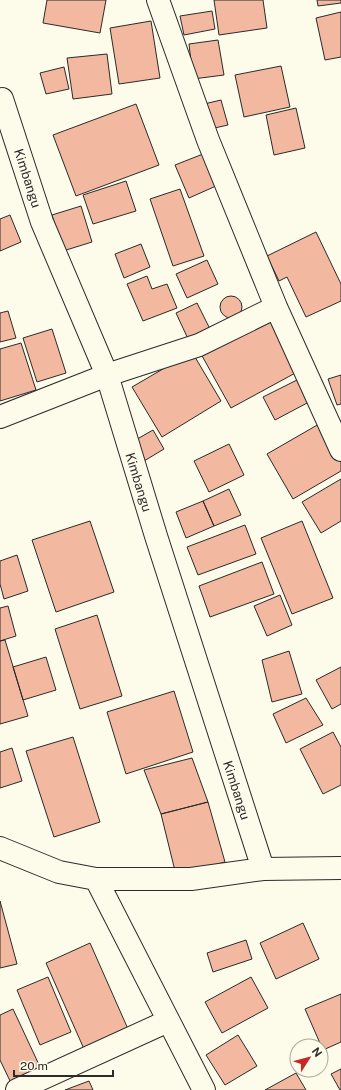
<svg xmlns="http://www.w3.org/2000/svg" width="341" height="1090" font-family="'Public Sans',sans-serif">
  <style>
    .building { fill: #f2b8a0; stroke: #2b2b2b }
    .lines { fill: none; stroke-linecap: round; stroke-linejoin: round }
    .street-casing { stroke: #2b2b2b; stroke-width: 24 }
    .street { stroke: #fdfbea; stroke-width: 22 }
    .labels { text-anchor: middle; stroke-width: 3; stroke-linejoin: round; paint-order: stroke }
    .street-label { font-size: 13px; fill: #2b2b2b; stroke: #fdfbea }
  </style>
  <rect width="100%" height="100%" fill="#fdfbea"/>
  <!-- building -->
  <path class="building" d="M 47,0 L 106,0 L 100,33 L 43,23 Z
    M 214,0 L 263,0 L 267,28 L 219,35 Z
    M 317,0 L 341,0 L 341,3 L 318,6 Z
    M 212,11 L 215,29 L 184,35 L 180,16 Z
    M 341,12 L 341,57 L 325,60 L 316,18 Z
    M 151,21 L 160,78 L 119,84 L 110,28 Z
    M 218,40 L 224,75 L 193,79 L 189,44 Z
    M 107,54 L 112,94 L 73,99 L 67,58 Z
    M 281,66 L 290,107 L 244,117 L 235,75 Z
    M 64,67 L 69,89 L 46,94 L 40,73 Z
    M 221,100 L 228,125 L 210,129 L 204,104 Z
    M 136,104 L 159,165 L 76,196 L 53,135 Z
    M 296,108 L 305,148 L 274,155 L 266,115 Z
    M 203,154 L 216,186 L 189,198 L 175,165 Z
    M 126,181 L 136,211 L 93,224 L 83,195 Z
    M 180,189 L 204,256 L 173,266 L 150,199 Z
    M 81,206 L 92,242 L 63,251 L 52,215 Z
    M 10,215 L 21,242 L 0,251 L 0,219 Z
    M 316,232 L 341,284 L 341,301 L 306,317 L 287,277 L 279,281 L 267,256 Z
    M 141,244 L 150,267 L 124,278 L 115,254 Z
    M 207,260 L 218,284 L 187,298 L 176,274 Z
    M 147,276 L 152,289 L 167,284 L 177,308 L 143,321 L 127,284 Z
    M220 307a11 11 0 1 1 22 0a11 11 0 1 1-22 0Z
    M 197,303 L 211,331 L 189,341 L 176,313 Z
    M 8,311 L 16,338 L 0,342 L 0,313 Z
    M 269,317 L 299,371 L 231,408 L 201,354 Z
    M 52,329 L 66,373 L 37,382 L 23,338 Z
    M 21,343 L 36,390 L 0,401 L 0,349 Z
    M 192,352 L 221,401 L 162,437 L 132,387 Z
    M 341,375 L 341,404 L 337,405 L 328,379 Z
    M 297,380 L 309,402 L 275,420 L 263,397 Z
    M 319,424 L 341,462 L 341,471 L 293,499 L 267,454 Z
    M 153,430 L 164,449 L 144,461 L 132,442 Z
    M 229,444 L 244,475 L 209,492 L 194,461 Z
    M 341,479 L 341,521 L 321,533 L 302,502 Z
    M 229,489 L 241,515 L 214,526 L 203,501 Z
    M 203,501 L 214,526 L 186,538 L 176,512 Z
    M 90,521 L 114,592 L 56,612 L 32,540 Z
    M 302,521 L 333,598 L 292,614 L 261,538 Z
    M 245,525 L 256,554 L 198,575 L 187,547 Z
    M 17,555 L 28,591 L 4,599 L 0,584 L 0,561 Z
    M 262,562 L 274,594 L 210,617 L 199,586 Z
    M 280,595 L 292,625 L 267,636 L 254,606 Z
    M 8,606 L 16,636 L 0,641 L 0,608 Z
    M 97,615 L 122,696 L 80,709 L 55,629 Z
    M 5,640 L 28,716 L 0,724 L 0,641 Z
    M 289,651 L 302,694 L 272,702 L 262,660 Z
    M 46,657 L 56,690 L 23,700 L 13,667 Z
    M 341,667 L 341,704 L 332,709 L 316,680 Z
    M 174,691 L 193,752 L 126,774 L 107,712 Z
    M 306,698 L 323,725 L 286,743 L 273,714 Z
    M 333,732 L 341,747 L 341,785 L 323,794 L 300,749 Z
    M 73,737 L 100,822 L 54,837 L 26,751 Z
    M 12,748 L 22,781 L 0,788 L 0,752 Z
    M 192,758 L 208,802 L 161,814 L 144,770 Z
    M 208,802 L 225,862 L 176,875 L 161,814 Z
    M 0,901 L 17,964 L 0,968 Z
    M 303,923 L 319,959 L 276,979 L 260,943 Z
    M 246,940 L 252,959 L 213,972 L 207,953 Z
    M 90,943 L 128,1029 L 84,1049 L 46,963 Z
    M 48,977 L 71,1032 L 40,1045 L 17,990 Z
    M 251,977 L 268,1008 L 222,1033 L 205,1002 Z
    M 341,994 L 341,1042 L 323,1050 L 305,1009 Z
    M 13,1009 L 41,1069 L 11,1083 L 0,1060 L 0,1015 Z
    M 238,1035 L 257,1066 L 225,1085 L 206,1055 Z
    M 341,1069 L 341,1090 L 340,1090 L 331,1074 Z
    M 296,1073 L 306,1090 L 265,1090 Z
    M 89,1081 L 93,1090 L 65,1090 Z"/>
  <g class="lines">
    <!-- street casing -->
    <g class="street-casing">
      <path id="street" d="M 158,0 L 208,140 L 276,307 L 341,450
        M 2,99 L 42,222 L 107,375 L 156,536 L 263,869
        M 0,417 L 107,375 L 199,345 L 276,307
        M 0,848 L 59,872 L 96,879 L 191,879 L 263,869 L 341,868
        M 96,879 L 204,1090
        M 17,1090 L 168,1021"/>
    </g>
    <!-- street -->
    <use href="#street" class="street"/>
  </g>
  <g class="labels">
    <!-- street labels -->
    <g class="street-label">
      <text transform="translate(28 178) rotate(72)" y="5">Kimbangu</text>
      <text transform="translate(139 482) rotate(73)" y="5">Kimbangu</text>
      <text transform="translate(237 790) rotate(72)" y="5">Kimbangu</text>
    </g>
  </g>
  <!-- north arrow -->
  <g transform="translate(309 1058) rotate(54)"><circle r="19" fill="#fdfbea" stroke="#a9a89e"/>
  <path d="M0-3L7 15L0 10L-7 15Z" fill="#c62828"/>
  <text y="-6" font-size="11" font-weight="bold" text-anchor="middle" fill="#2b2b2b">N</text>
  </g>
  <!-- scale -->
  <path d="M14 1070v6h99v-6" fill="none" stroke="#2b2b2b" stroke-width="2"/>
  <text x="20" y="1070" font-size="12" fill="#2b2b2b" stroke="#fdfbea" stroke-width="3" paint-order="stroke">20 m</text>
</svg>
